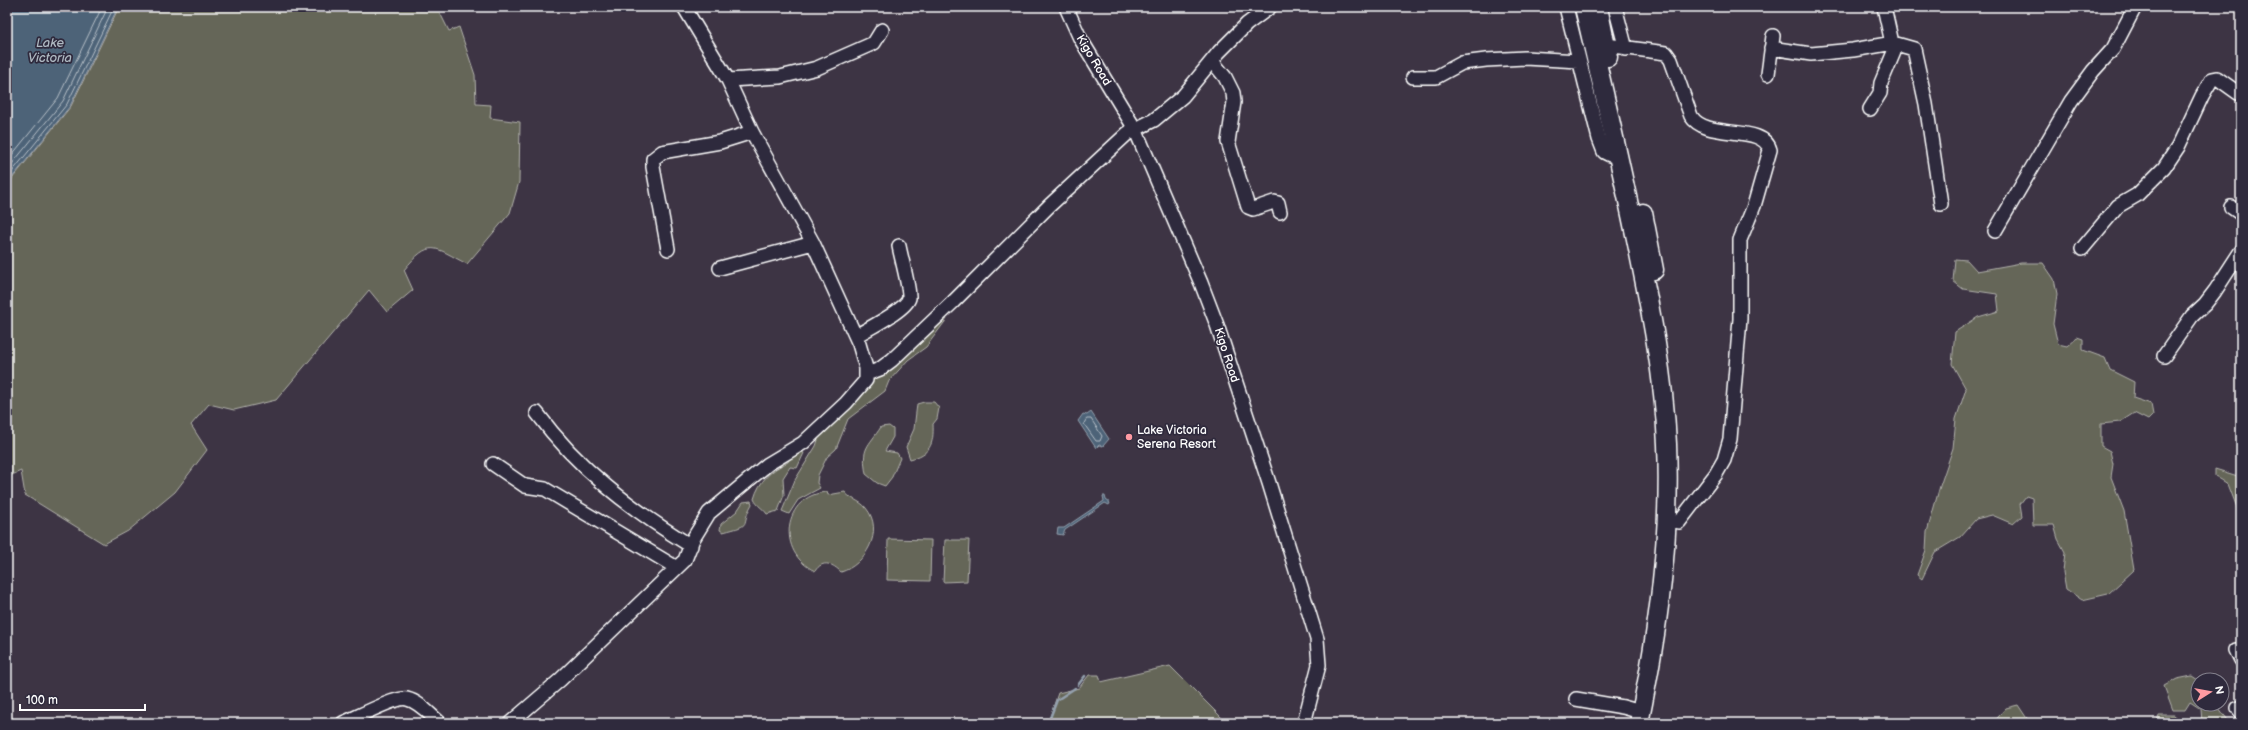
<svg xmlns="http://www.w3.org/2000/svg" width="2248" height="730" font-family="'Balsamiq Sans',sans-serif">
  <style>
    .green { fill: #656658; stroke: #b2b2ac }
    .water { fill: #4d6378; stroke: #94a1ae }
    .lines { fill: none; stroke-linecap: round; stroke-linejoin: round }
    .shore { stroke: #b8c1c9; stroke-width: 1 }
    .stream { stroke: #94a1ae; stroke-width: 2.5 }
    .minor-casing { stroke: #fff; stroke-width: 16 }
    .highway-casing { stroke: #fff; stroke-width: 21 }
    .minor { stroke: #2f2a3d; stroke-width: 13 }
    .highway { stroke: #2f2a3d; stroke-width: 18 }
    .poi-dot { fill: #ff9aa2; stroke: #2f2a3d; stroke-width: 1.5 }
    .labels { text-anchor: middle; stroke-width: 3.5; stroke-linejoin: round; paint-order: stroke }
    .street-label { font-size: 12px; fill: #fff; stroke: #2f2a3d }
    .poi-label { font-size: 12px; fill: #fff; stroke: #2f2a3d; text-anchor: start }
    .water-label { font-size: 13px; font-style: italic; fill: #afb9c2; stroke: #2f2a3d }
  </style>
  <rect width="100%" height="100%" fill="#3d3444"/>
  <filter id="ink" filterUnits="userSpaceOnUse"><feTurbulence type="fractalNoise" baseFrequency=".025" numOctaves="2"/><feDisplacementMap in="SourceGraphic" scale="8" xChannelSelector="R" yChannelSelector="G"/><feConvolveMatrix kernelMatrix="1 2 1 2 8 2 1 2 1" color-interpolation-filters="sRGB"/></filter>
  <g filter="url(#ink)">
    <!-- green -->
    <path class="green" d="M 119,7 L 437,7 L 449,31 L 459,27 L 475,75 L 476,104 L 491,105 L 490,118 L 520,122 L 519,182 L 510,213 L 467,264 C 434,247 430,238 404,270 L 413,290 L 387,312 L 369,290 L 276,400 L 234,410 L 209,404 L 191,425 L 207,450 L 175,492 L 128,531 L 104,544 L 25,495 L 21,471 L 7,477 L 7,185 L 71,106 Z
      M 1955,259 L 1967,260 L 1977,271 L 2021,263 L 2043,263 L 2054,279 L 2057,294 L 2053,324 L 2058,344 L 2067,346 L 2077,337 L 2083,339 L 2083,350 L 2105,358 L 2110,370 L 2134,382 L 2133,398 L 2151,404 L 2153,415 L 2148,420 L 2134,413 L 2120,422 L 2101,424 L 2101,446 L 2110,451 L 2113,464 L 2111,477 L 2124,511 L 2134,570 L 2108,594 L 2082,600 L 2066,589 L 2063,572 L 2065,552 L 2058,539 L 2054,525 L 2033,525 L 2032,498 L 2026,496 L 2020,504 L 2022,516 L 2013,524 L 1992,515 L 1976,519 L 1960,537 L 1935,552 L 1922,579 L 1917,575 L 1926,550 L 1927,532 L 1940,486 L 1953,448 L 1956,419 L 1966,389 L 1952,364 L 1955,332 L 1978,317 L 1999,311 L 1997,294 L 1963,289 L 1953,281 Z
      M 944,317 L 947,319 L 926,347 L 908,360 L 889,381 L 885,391 L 848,419 L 836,449 L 827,457 L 818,475 L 817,483 L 820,488 L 798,500 L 789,514 L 782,511 L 795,480 L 816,446 L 820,434 L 871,383 L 876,372 Z
      M 924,402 L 934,402 L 939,408 L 937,419 L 933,424 C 934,445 930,454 910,459 L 906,447 L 914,429 L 917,404 Z
      M 889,426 L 893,429 L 893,437 L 885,451 L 897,453 L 900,458 L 892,477 L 885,486 L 877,483 L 866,474 C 861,447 868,447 881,427 Z
      M 797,450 L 804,453 L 797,468 L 790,467 L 783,478 L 784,495 L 778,511 L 767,514 C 763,508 757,506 754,499 C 759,481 771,470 788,462 L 791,455 Z
      M 2215,469 L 2241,477 L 2241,518 L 2228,484 L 2215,476 Z
      M 827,492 L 828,495 L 845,492 C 848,498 861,501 866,508 C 885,531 865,565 841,572 C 833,564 823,559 815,571 C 776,553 782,495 827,492 Z
      M 751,501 L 752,504 C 739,527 755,524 723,532 L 720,530 L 721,524 L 737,511 L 743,502 Z
      M 888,539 L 931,540 L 930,581 L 887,580 Z
      M 945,540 L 969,540 L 967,581 L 943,582 Z
      M 1170,666 L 1227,723 L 1048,723 L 1058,693 L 1079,688 L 1089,675 L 1099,675 L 1101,682 Z
      M 2192,676 L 2198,680 L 2198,704 L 2216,704 L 2230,723 L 2202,723 L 2201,709 L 2190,702 L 2185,710 L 2173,710 L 2164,686 L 2177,679 Z
      M 2018,705 L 2030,723 L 1993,723 L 2006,708 Z
      M 2159,715 L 2174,715 L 2181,721 L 2200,723 L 2156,723 Z"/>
    <!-- water -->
    <path class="water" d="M 7,7 L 118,7 L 70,106 L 7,184 Z
      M 1091,412 L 1109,439 L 1103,446 L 1099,445 L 1096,448 L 1078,421 L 1083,414 L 1087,415 Z
      M 1103,496 L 1105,496 L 1106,500 L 1110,503 L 1109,505 L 1105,503 L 1065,530 L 1063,535 L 1057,534 L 1058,528 L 1064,528 L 1104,501 Z"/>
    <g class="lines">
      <!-- shore -->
      <path class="shore" d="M 7,161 L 58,98 L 102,7
        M 7,170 L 63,101 L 108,7
        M 7,178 L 67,104 L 114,7
        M 1087,419 L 1091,419 L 1102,436 L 1100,441 L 1096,441 L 1084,424 Z"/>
      <!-- stream -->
      <path class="stream" d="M 1078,685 L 1085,676
        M 1048,723 L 1057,700 L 1075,688"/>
      <!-- minor casing -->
      <g class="minor-casing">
        <path id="minor" d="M 1066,7 L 1080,38 L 1135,129 L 1201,283 L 1217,325 L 1269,483 L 1317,639 L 1319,665 L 1304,723
          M 1566,7 L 1599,139 L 1604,152 L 1610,155 L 1617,153
          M 1615,7 L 1626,49
          M 1606,45 L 1666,53 L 1671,60 L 1691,116 C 1706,141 1763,123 1770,150 L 1754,206 L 1740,240 L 1740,319 L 1730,439 L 1724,460 L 1716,474 L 1679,522
          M 1771,48 L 1811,54 L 1853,50 L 1893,43 L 1914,49 L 1926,104 L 1941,204
          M 1212,61 L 1225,77 L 1233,93 L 1234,102 L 1228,142 L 1248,207 L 1253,209 L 1274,202 L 1278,203 L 1280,212
          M 1768,74 L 1773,36
          M 1413,77 L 1436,77 L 1462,63 L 1486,60 L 1525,58 L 1579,61
          M 728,80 L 780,77 L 817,68 L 874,43 L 882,30
          M 1870,109 L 1880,93 L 1881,83 L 1894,52 L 1884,7
          M 2231,207 L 2241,214
          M 1995,231 L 2071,101 L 2093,71 L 2113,49 L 2135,7
          M 668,249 L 653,167 L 653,159 L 662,152 L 720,142 L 752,132
          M 2082,249 L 2118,206 L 2137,195 L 2164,168 L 2178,147 L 2202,96 L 2212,79 L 2217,78 L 2238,93 L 2241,92
          M 720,268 L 813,243
          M 856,336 C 867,329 906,310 909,298 C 910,289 901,257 899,246
          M 2164,356 L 2192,316 L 2205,304 L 2215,291 L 2241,251
          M 867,374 L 880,369 L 892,360 L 953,302 L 1049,206 L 1128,133 L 1154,120 L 1183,96 L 1219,52 L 1247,24 L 1270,7
          M 537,413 C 578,469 632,510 691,546
          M 493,464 L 525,486 L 545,489 L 677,568
          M 2236,650 L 2241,660
          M 1576,699 L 1623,707 L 1641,712
          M 2238,708 L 2241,712
          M 343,723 C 355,718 397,696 407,699 C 420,702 430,715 440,723
          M 510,723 L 560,680 L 685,560 L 693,539 L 709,513 L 768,464 L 803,443 L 846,403 L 866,380 L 866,368 L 859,344 L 813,243 L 752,132 L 728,80 L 684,7"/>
      </g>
      <!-- highway casing -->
      <g class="highway-casing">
        <path id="highway" d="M 1584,7 C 1602,84 1620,161 1636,239 C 1650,307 1664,375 1667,444 C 1671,538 1658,631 1639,723
          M 1598,7 L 1608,57
          M 1643,213 L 1654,270"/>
      </g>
      <!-- minor -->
      <use href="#minor" class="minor"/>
      <!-- highway -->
      <use href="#highway" class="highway"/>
    </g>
  </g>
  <!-- markers -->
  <circle class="poi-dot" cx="1129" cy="437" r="4"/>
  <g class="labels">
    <!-- street labels -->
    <g class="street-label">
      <text transform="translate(1094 60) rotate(59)" y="4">Kigo Road</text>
      <text transform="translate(1227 355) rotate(72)" y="4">Kigo Road</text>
    </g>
    <!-- poi labels -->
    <g class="poi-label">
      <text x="1137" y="434">Lake Victoria<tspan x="1137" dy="14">Serena Resort</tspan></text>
    </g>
    <!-- water labels -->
    <g class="water-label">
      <text x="50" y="47">Lake<tspan x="50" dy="15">Victoria</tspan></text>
    </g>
  </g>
  <!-- margin -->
  <rect width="2248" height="730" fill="none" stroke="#2f2a3d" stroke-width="24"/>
  <rect x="12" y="12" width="2224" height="706" fill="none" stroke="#fff" stroke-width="1.5" filter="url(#ink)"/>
  <!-- north arrow -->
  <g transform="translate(2210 692) rotate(79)"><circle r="19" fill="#2f2a3d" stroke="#827f8b"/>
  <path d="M0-3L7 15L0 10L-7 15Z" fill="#ff9aa2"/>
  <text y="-6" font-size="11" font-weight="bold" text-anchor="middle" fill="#ffffff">N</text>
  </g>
  <!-- scale -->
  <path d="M20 704v6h125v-6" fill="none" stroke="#ffffff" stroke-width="2"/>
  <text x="26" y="704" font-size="12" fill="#ffffff" stroke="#2f2a3d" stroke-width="3" paint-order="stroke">100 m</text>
</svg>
